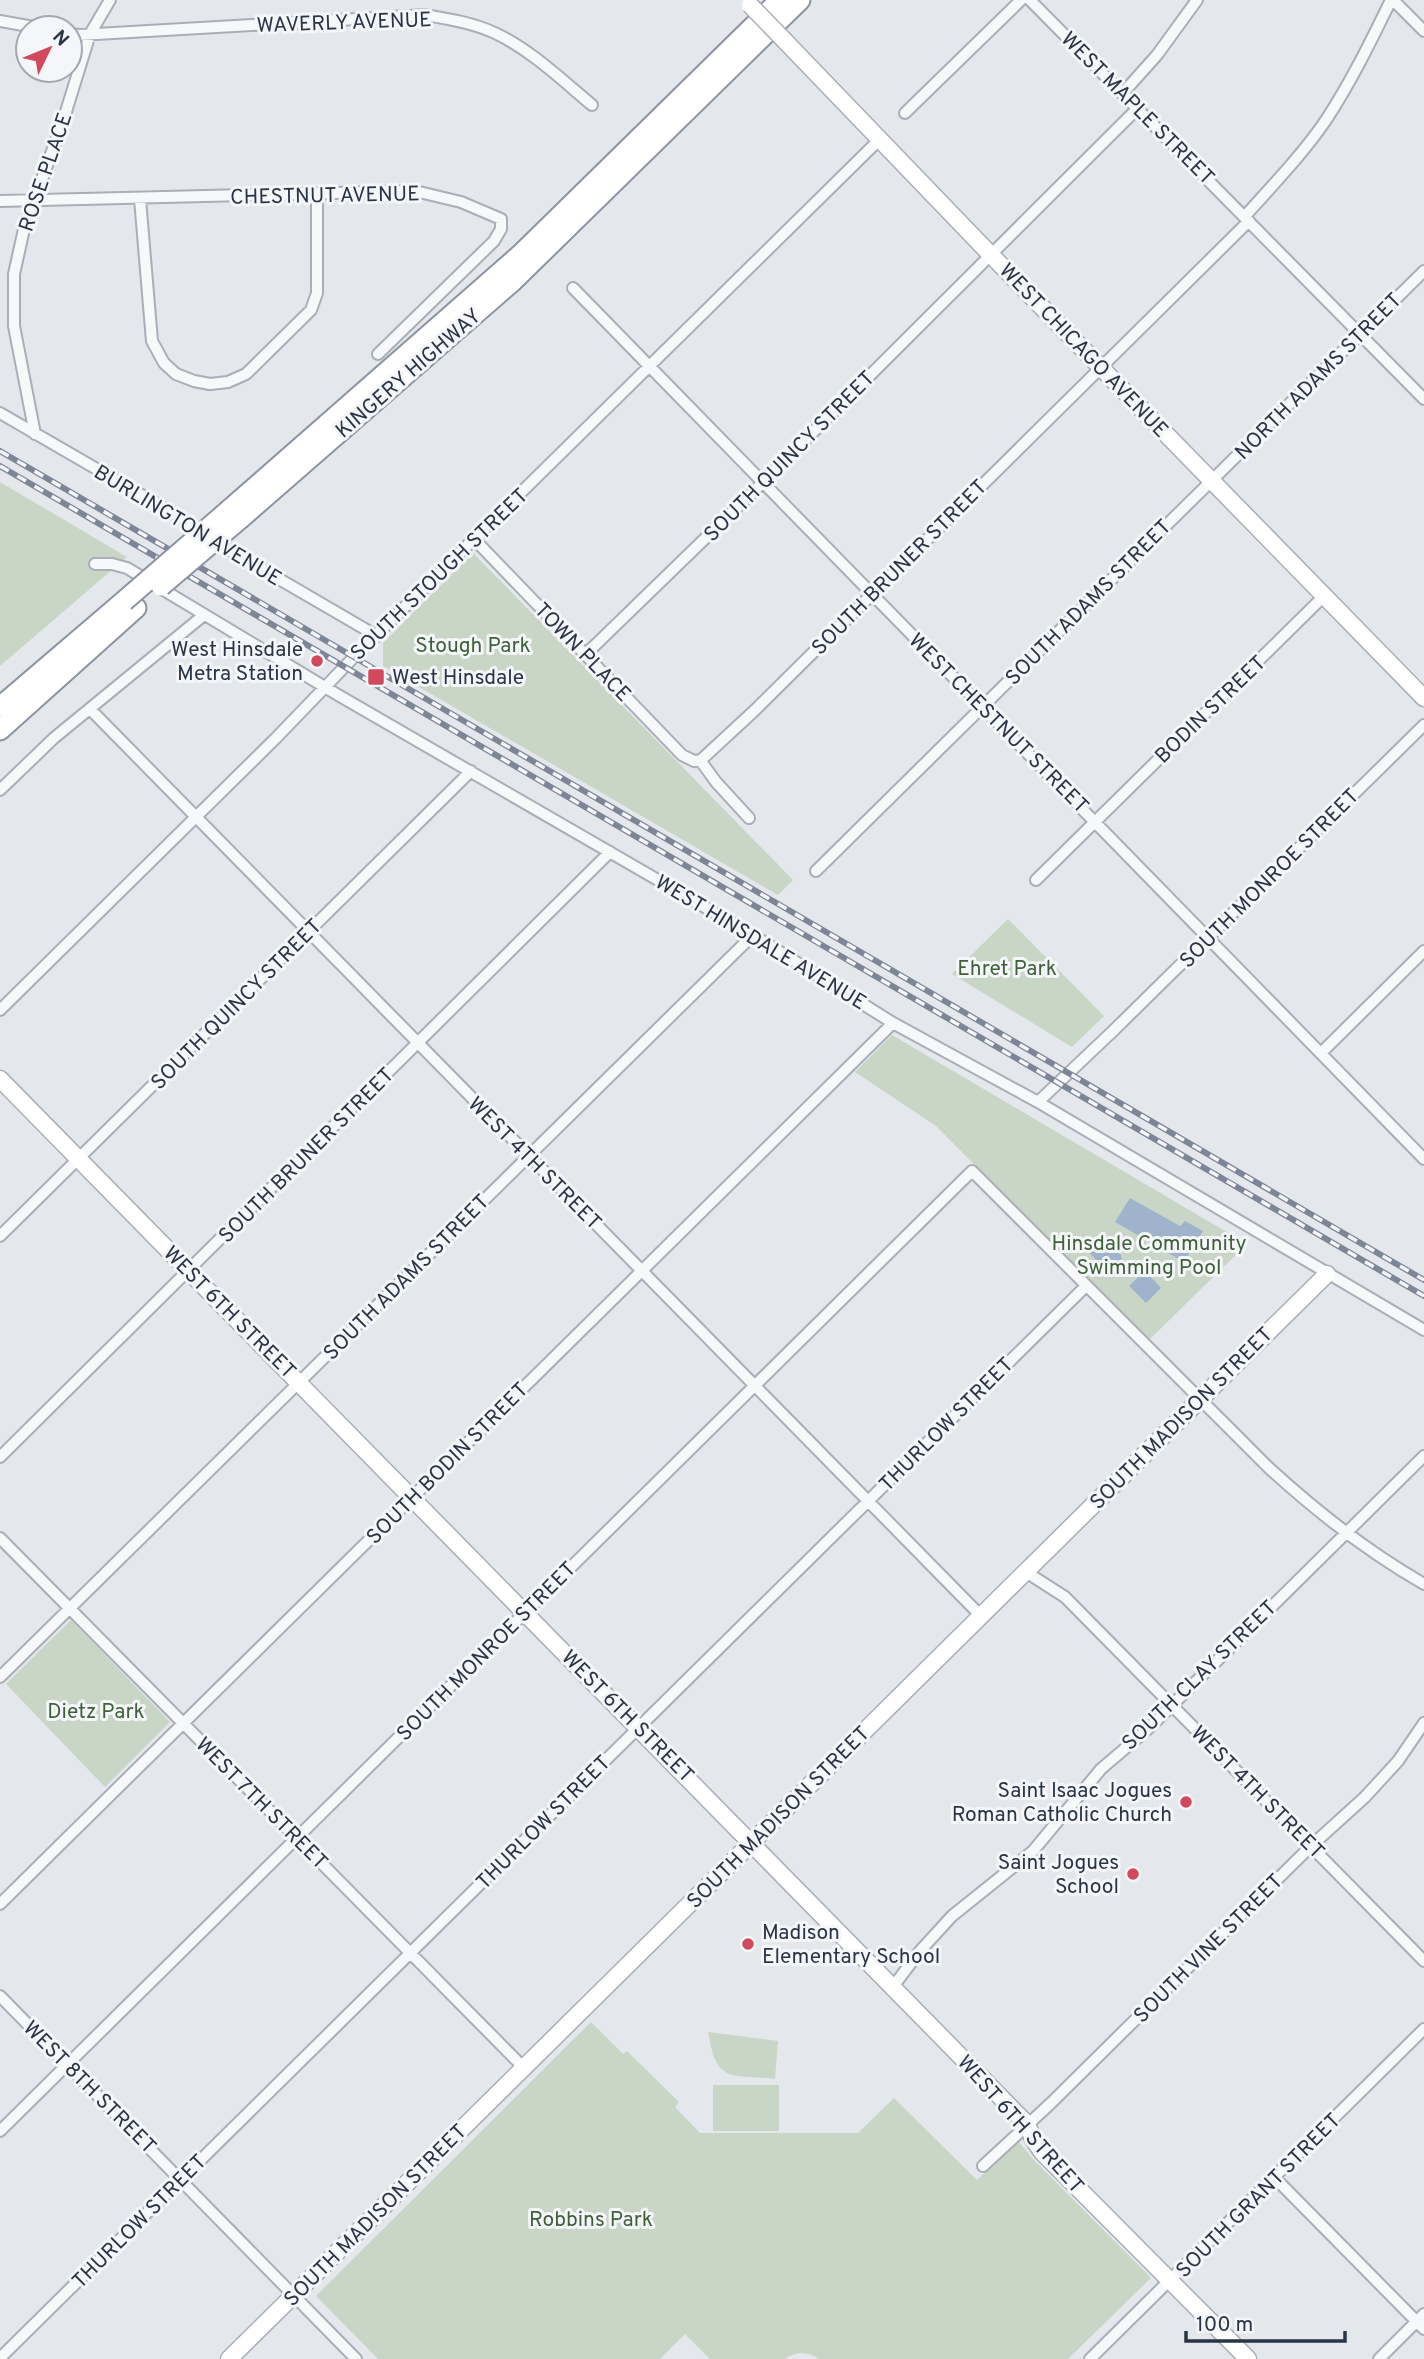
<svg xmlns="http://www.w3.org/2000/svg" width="1424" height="2359" font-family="Overpass,sans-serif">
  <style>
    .green { fill: #c9d6c5 }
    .water { fill: #9fb4cc }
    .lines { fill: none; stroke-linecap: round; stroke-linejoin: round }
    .street-casing { stroke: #a9aeb7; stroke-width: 14 }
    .secondary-casing { stroke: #a9aeb7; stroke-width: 19 }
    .highway-casing { stroke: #8b94a3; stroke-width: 23 }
    .street { stroke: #f7f8fa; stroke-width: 10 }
    .secondary { stroke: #fff; stroke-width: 16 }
    .highway { stroke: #fff; stroke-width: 19 }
    .rail-casing { stroke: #7d8696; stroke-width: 6 }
    .rail { stroke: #f4f6f9; stroke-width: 3.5; stroke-dasharray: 10; stroke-linecap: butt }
    .secondary-bridge-casing { stroke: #a9aeb7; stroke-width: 19; stroke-linecap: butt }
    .highway-bridge-casing { stroke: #8b94a3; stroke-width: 23; stroke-linecap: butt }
    .secondary-bridge { stroke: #fff; stroke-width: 16 }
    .highway-bridge { stroke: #fff; stroke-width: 19 }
    .poi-dot { fill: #d1495b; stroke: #f4f6f9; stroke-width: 2.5 }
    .labels { text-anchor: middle; stroke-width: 6; stroke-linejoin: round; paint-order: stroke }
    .street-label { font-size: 21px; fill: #2b3445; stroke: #f4f6f9 }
    .park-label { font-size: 21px; fill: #3f6138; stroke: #f4f6f9 }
    .poi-label { font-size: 21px; fill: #2b3445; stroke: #f4f6f9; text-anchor: end }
  </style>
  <rect width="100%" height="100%" fill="#e4e7ec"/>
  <!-- green -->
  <path class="green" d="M 0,482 L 127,557 L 0,666 Z
    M 473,553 L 793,880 L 778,895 L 383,666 L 383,643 Z
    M 1008,919 L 1104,1016 L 1072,1047 L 952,974 Z
    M 892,1035 L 1247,1244 L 1149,1340 L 936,1126 L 855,1072 Z
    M 71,1620 L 170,1722 L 105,1787 L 6,1684 Z
    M 591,2022 L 623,2054 L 627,2051 L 679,2102 L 675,2107 L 700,2133 L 858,2133 L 894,2098 L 977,2180 L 1018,2141 L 1033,2159 L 1151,2278 L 1068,2359 L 819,2359 C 809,2352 796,2350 785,2359 L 710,2359 L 685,2334 L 660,2359 L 378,2359 L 316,2296 Z
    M 708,2032 L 778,2041 L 775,2079 C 729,2074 717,2084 708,2032 Z
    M 713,2085 L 779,2085 L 779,2131 L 713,2131 Z"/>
  <!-- water -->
  <path class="water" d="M 1130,1198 L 1180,1226 L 1185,1221 L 1203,1231 L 1184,1262 L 1115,1222 Z
    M 1101,1242 L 1108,1242 L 1121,1255 C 1122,1264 1121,1271 1113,1278 L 1086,1249 Z
    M 1145,1271 L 1161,1288 L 1146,1303 L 1129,1286 Z"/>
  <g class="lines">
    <!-- street casing -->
    <g class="street-casing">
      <path id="street" d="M 1030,0 L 1424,399
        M 1393,0 L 1424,31
        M 0,21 L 39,28
        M 70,34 L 79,35 L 426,15 C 449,19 473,23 495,33 C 531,50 562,80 592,105
        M 1123,93 L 1157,55 L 1197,0
        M 905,113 L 1021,0
        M 140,199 L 152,341 L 164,363 L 176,374 L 194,381 L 210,384 L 228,382 L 246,374 L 311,310 L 317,293 L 317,194
        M 0,201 L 415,191 L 461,202 L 501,219 L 501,229 L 494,241 L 378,354
        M 1245,216 C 1273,185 1302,155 1326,120 C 1351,82 1371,41 1391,0
        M 573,288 L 1424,1159
        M 0,413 L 183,519 L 219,544 L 377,636
        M 35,434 L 14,326 L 14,274 L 24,229 L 64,118 L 90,34 L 110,0
        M 475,540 L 682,755 L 694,761 L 701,760 L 754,711 L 1249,221
        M 95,564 L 112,564 L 127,568 L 338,695 L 753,935 L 893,1023 L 1038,1102 L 1424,1330
        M 586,654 L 753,492 L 1138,108
        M 90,709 L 981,1616
        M 700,760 L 716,782 L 749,818
        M 0,790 L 54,738 L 204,615
        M 816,871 L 1424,271
        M 1036,880 L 1324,596
        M 0,1010 L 275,739 L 354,657 L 880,139
        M 1321,1053 L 1424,951
        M 1038,1102 L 1113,1031 L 1424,725
        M 0,1236 L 471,771
        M 0,1457 L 610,852
        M 0,1538 L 524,2068
        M 1026,1572 L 1065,1597 L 1424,1961
        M 0,1677 L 753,935
        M 0,1904 L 893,1023
        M 892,1988 L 920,1951 L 952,1916 L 1033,1851 L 1101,1769 L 1149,1728 L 1424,1456
        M 0,1996 L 356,2359
        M 0,2131 L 972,1171 L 1269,1468 C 1316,1511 1368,1552 1424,1584
        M 983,2166 L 1050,2104 L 1311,1846 L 1365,1797 L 1398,1761 L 1424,1723
        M 1275,2178 L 1424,2329
        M 0,2358 L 1086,1286
        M 1090,2359 L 1424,2029
        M 1379,2359 L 1424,2314"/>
    </g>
    <!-- secondary casing -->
    <g class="secondary-casing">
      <path id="secondary" d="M 785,41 L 990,254 L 1424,698
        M 0,1079 L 1027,2124 L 1033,2139 L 1042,2152 L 1248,2359
        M 229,2359 L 1327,1274"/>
    </g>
    <!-- highway casing -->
    <g class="highway-casing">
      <path id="highway" d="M 229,510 L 521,254 L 780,0
        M 241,518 L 513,281 L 800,0
        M 0,707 L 124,601
        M 0,730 L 136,608"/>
    </g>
    <!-- street -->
    <use href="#street" class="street"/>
    <!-- secondary -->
    <use href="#secondary" class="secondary"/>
    <!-- highway -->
    <use href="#highway" class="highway"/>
    <!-- rail casing -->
    <g class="rail-casing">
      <path id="rail" d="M 0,451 L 1424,1280
        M 0,466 L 1424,1296"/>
    </g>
    <!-- rail -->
    <use href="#rail" class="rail"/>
    <!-- secondary-bridge casing -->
    <g class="secondary-bridge-casing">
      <path id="secondary-bridge" d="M 750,5 L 785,41"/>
    </g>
    <!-- highway-bridge casing -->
    <g class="highway-bridge-casing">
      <path id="highway-bridge" d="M 161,586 L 241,518
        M 124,601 L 229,510"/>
    </g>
    <!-- secondary-bridge -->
    <use href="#secondary-bridge" class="secondary-bridge"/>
    <!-- highway-bridge -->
    <use href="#highway-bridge" class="highway-bridge"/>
  </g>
  <!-- markers -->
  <g class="poi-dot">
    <circle cx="317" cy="661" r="7"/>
    <rect x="367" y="668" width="18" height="18" rx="3.5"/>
    <circle cx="1186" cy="1802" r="7"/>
    <circle cx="1133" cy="1874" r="7"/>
    <circle cx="748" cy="1944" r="7"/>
  </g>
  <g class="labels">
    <!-- street labels -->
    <g class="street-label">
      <text transform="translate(344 22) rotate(-2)" y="7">WAVERLY AVENUE</text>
      <text transform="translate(1138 108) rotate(45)" y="7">WEST MAPLE STREET</text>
      <text transform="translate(45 172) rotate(-71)" y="7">ROSE PLACE</text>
      <text transform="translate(325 195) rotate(-1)" y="7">CHESTNUT AVENUE</text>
      <text transform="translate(1084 350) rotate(46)" y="7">WEST CHICAGO AVENUE</text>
      <text transform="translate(408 373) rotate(-41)" y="7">KINGERY HIGHWAY</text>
      <text transform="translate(1318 376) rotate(-45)" y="7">NORTH ADAMS STREET</text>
      <text transform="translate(789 456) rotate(-45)" y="7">SOUTH QUINCY STREET</text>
      <text transform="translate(188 525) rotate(31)" y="7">BURLINGTON AVENUE</text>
      <text transform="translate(899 567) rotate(-45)" y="7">SOUTH BRUNER STREET</text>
      <text transform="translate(439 574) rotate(-44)" y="7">SOUTH STOUGH STREET</text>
      <text transform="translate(1088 602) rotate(-45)" y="7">SOUTH ADAMS STREET</text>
      <text transform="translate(583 652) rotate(46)" y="7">TOWN PLACE</text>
      <text transform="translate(1210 709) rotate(-44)" y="7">BODIN STREET</text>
      <text transform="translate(999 723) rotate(45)" y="7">WEST CHESTNUT STREET</text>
      <text transform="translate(1269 878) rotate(-45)" y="7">SOUTH MONROE STREET</text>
      <text transform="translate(761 942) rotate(31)" y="7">WEST HINSDALE AVENUE</text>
      <text transform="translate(236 1004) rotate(-45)" y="7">SOUTH QUINCY STREET</text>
      <text transform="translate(306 1155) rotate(-45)" y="7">SOUTH BRUNER STREET</text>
      <text transform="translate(535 1163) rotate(45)" y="7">WEST 4TH STREET</text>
      <text transform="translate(406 1277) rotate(-45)" y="7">SOUTH ADAMS STREET</text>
      <text transform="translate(230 1312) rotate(45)" y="7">WEST 6TH STREET</text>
      <text transform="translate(1181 1418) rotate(-45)" y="7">SOUTH MADISON STREET</text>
      <text transform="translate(946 1424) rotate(-45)" y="7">THURLOW STREET</text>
      <text transform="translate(447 1463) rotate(-45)" y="7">SOUTH BODIN STREET</text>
      <text transform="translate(486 1651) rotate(-45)" y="7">SOUTH MONROE STREET</text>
      <text transform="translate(1199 1675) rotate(-44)" y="7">SOUTH CLAY STREET</text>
      <text transform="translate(628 1716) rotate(45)" y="7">WEST 6TH STREET</text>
      <text transform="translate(1258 1792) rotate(45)" y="7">WEST 4TH STREET</text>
      <text transform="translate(262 1803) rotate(45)" y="7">WEST 7TH STREET</text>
      <text transform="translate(778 1817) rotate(-45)" y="7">SOUTH MADISON STREET</text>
      <text transform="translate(543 1822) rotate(-45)" y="7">THURLOW STREET</text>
      <text transform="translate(1208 1948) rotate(-45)" y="7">SOUTH VINE STREET</text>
      <text transform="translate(90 2087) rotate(45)" y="7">WEST 8TH STREET</text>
      <text transform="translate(1021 2124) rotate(48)" y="7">WEST 6TH STREET</text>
      <text transform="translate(1258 2195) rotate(-45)" y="7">SOUTH GRANT STREET</text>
      <text transform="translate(375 2215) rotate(-45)" y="7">SOUTH MADISON STREET</text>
      <text transform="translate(139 2221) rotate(-45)" y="7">THURLOW STREET</text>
    </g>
    <!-- park labels -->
    <g class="park-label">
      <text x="473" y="652">Stough Park</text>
      <text x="1007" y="975">Ehret Park</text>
      <text x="1149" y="1250">Hinsdale Community<tspan x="1149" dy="24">Swimming Pool</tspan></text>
      <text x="96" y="1718">Dietz Park</text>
      <text x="591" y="2226">Robbins Park</text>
    </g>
    <!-- poi labels -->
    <g class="poi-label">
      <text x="303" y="656">West Hinsdale<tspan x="303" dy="24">Metra Station</tspan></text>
      <text x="392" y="684" text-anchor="start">West Hinsdale</text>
      <text x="1172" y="1797">Saint Isaac Jogues<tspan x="1172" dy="24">Roman Catholic Church</tspan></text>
      <text x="1119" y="1869">Saint Jogues<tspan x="1119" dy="24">School</tspan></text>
      <text x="762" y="1939" text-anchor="start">Madison<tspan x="762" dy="24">Elementary School</tspan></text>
    </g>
  </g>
  <!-- north arrow -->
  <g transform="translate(49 49) rotate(47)"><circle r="33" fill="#f4f6f9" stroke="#a4a8b1" stroke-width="2"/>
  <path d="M0-5L12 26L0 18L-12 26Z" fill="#d1495b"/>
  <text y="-10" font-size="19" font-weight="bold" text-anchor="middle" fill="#2b3445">N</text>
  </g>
  <!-- scale -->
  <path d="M1186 2331v10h159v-10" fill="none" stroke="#2b3445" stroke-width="3.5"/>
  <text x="1196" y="2331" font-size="21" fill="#2b3445" stroke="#f4f6f9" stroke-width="5" paint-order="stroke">100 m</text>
</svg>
